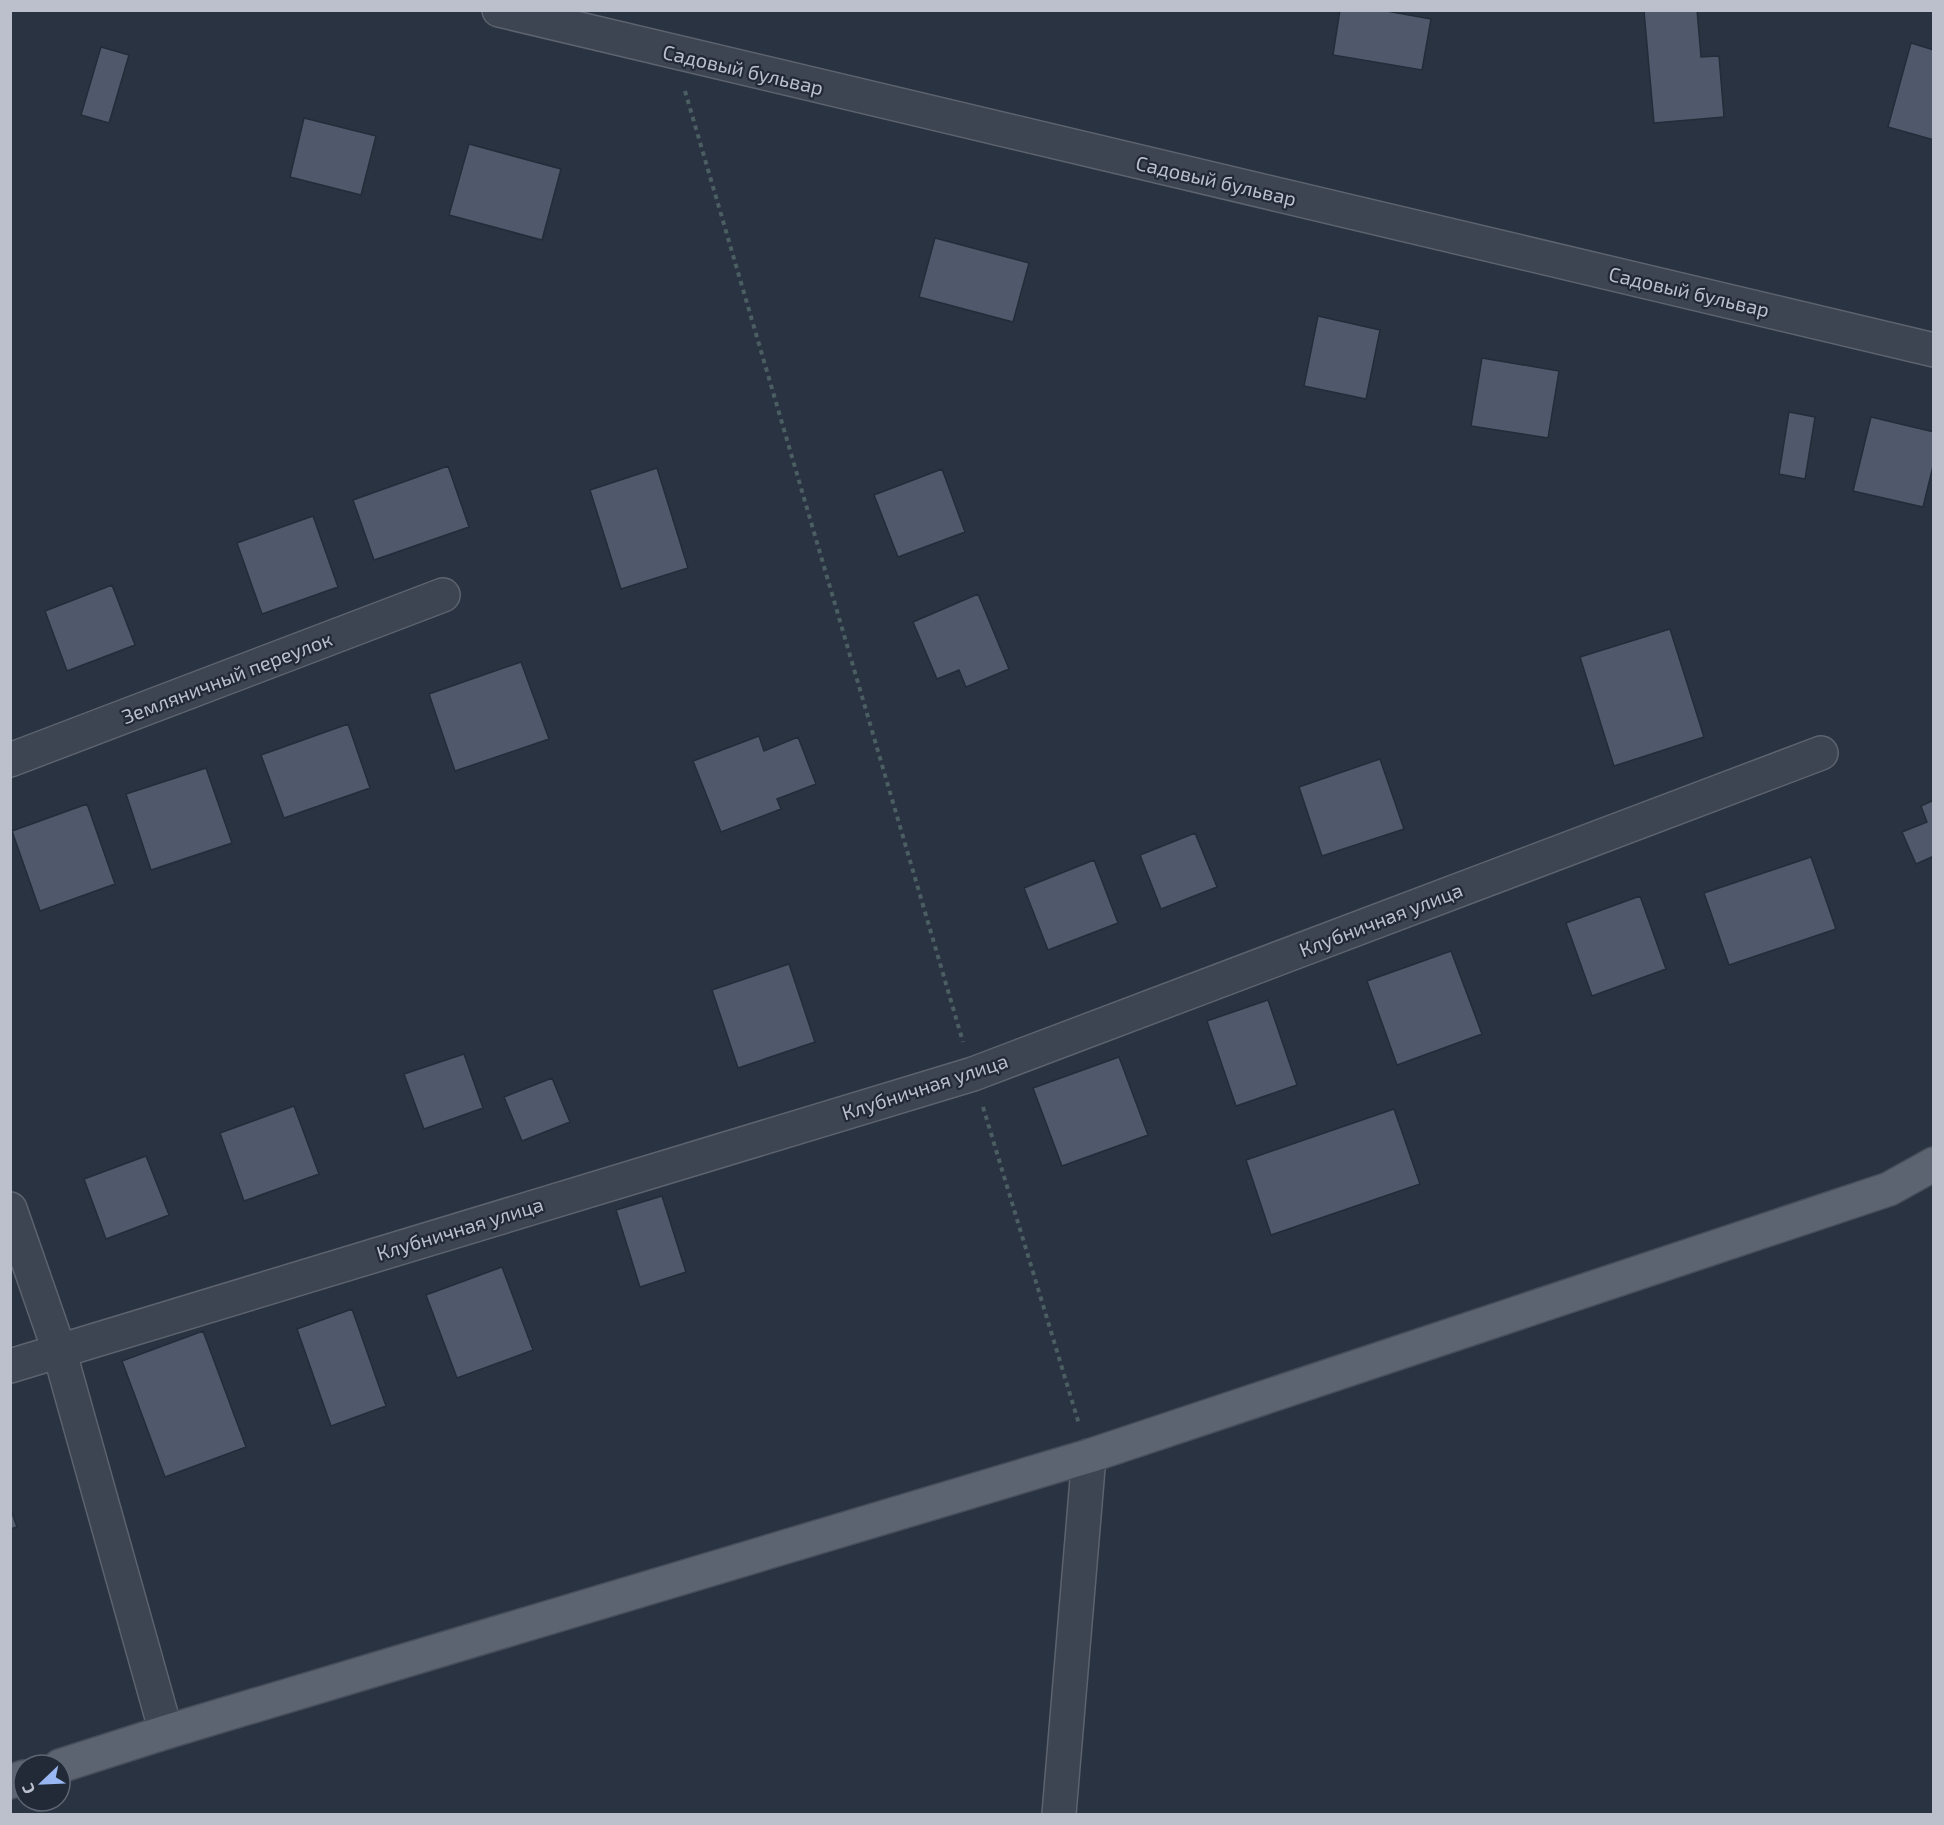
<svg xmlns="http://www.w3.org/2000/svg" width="1944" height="1825" font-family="'Exo 2',sans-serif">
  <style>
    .building { fill: #50596b; stroke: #242c39; stroke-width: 1.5 }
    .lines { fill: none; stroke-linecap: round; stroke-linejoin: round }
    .minor-casing { stroke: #5c636f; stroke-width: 36 }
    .major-casing { stroke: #474e5b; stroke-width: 36 }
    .path { stroke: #4b5e62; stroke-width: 4; stroke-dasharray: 4.5 4.5; stroke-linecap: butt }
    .minor { stroke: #3d4552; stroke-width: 33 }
    .major { stroke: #5c6472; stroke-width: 33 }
    .labels { text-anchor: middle; stroke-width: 4.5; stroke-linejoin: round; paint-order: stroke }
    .street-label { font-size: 20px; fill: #bbc0cc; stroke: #222a37 }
  </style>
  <rect width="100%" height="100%" fill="#293342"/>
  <!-- building -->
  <path class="building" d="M 1340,10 L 1381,10 L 1431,19 L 1422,70 L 1333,55 Z
    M 1697,10 L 1701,57 L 1719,56 L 1724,117 L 1654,123 L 1644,11 Z
    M 1911,43 L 1934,50 L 1934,140 L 1888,127 Z
    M 101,47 L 129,55 L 109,123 L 81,115 Z
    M 304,118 L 376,136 L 361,195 L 290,177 Z
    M 469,144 L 561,169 L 542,240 L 449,215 Z
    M 935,238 L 1029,263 L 1013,322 L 919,297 Z
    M 1318,316 L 1380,330 L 1366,399 L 1304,386 Z
    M 1482,358 L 1559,371 L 1548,438 L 1471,426 Z
    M 1789,412 L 1815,417 L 1805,479 L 1779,474 Z
    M 1871,417 L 1934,432 L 1934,462 L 1923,507 L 1853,491 Z
    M 448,466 L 469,527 L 374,560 L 353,500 Z
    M 657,468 L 688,568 L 621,589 L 590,490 Z
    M 942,469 L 965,532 L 898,557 L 874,495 Z
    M 313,516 L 338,587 L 262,614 L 237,543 Z
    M 112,585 L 135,645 L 67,671 L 45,611 Z
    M 978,594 L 1009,669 L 966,687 L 959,670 L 937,679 L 913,622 Z
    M 1670,629 L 1704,737 L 1614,766 L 1580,657 Z
    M 521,662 L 549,739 L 455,771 L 429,694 Z
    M 348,724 L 370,788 L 284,818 L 261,755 Z
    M 759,736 L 764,751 L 798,737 L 816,784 L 777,799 L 781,809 L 721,832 L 693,761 Z
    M 1380,759 L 1404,829 L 1322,856 L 1299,787 Z
    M 206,768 L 232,843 L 151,870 L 126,794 Z
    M 1934,800 L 1934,856 L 1916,864 L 1902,832 L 1927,822 L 1921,806 Z
    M 87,804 L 115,884 L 40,911 L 12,831 Z
    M 1195,833 L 1217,887 L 1161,909 L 1140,855 Z
    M 1811,857 L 1836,929 L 1729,965 L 1704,893 Z
    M 1094,860 L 1118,923 L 1048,950 L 1024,888 Z
    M 1640,896 L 1666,969 L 1592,996 L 1566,923 Z
    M 1451,951 L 1482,1034 L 1397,1065 L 1367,981 Z
    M 789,964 L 815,1042 L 738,1068 L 712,990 Z
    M 1268,1000 L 1297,1085 L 1236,1106 L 1207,1021 Z
    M 464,1054 L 483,1108 L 424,1129 L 404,1074 Z
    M 1119,1057 L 1148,1135 L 1062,1166 L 1033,1088 Z
    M 552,1078 L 570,1122 L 522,1141 L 504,1097 Z
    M 294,1106 L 319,1174 L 244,1201 L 220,1133 Z
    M 1394,1109 L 1420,1184 L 1271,1235 L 1246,1160 Z
    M 146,1156 L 169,1215 L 106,1239 L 84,1179 Z
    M 662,1196 L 686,1272 L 640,1287 L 616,1210 Z
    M 502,1267 L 533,1350 L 457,1378 L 426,1295 Z
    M 352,1309 L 386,1406 L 331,1426 L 297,1329 Z
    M 203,1331 L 246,1447 L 165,1477 L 122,1361 Z
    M 10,1507 L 17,1527 L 10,1529 Z"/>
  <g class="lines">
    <!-- minor casing -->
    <g class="minor-casing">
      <path id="minor" d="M 499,10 L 1934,350
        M 10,760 L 443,595
        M 10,1209 L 59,1350 L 166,1732
        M 10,1366 L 973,1074 L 1821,753
        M 1059,1814 L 1089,1456"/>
    </g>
    <!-- major casing -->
    <g class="major-casing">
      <path id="major" d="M 60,1766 L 166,1732 L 1089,1456 L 1889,1189 L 1934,1164
        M 10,1782 L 24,1777"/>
    </g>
    <!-- path -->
    <path class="path" d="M 685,91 L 963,1042
      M 983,1107 L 1079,1424"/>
    <!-- minor -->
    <use href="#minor" class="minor"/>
    <!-- major -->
    <use href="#major" class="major"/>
  </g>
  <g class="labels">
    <!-- street labels -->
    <g class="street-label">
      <text transform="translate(743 70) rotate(13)" y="7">Садовый бульвар</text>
      <text transform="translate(1216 181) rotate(13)" y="7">Садовый бульвар</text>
      <text transform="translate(1689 292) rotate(13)" y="7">Садовый бульвар</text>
      <text transform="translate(227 678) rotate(-21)" y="7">Земляничный переулок</text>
      <text transform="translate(1381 920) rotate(-21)" y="7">Клубничная улица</text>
      <text transform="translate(925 1087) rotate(-18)" y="7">Клубничная улица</text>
      <text transform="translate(460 1229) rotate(-17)" y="7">Клубничная улица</text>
    </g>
  </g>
  <!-- border -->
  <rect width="1944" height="1825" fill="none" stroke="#bbc0cc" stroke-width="24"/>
  <!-- north arrow -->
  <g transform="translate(42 1783) rotate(247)"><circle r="28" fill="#222a37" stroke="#5f6673" stroke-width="1.5"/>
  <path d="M0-4.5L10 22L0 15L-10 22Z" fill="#99b7f2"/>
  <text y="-9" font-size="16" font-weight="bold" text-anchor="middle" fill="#bbc0cc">С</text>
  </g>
</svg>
